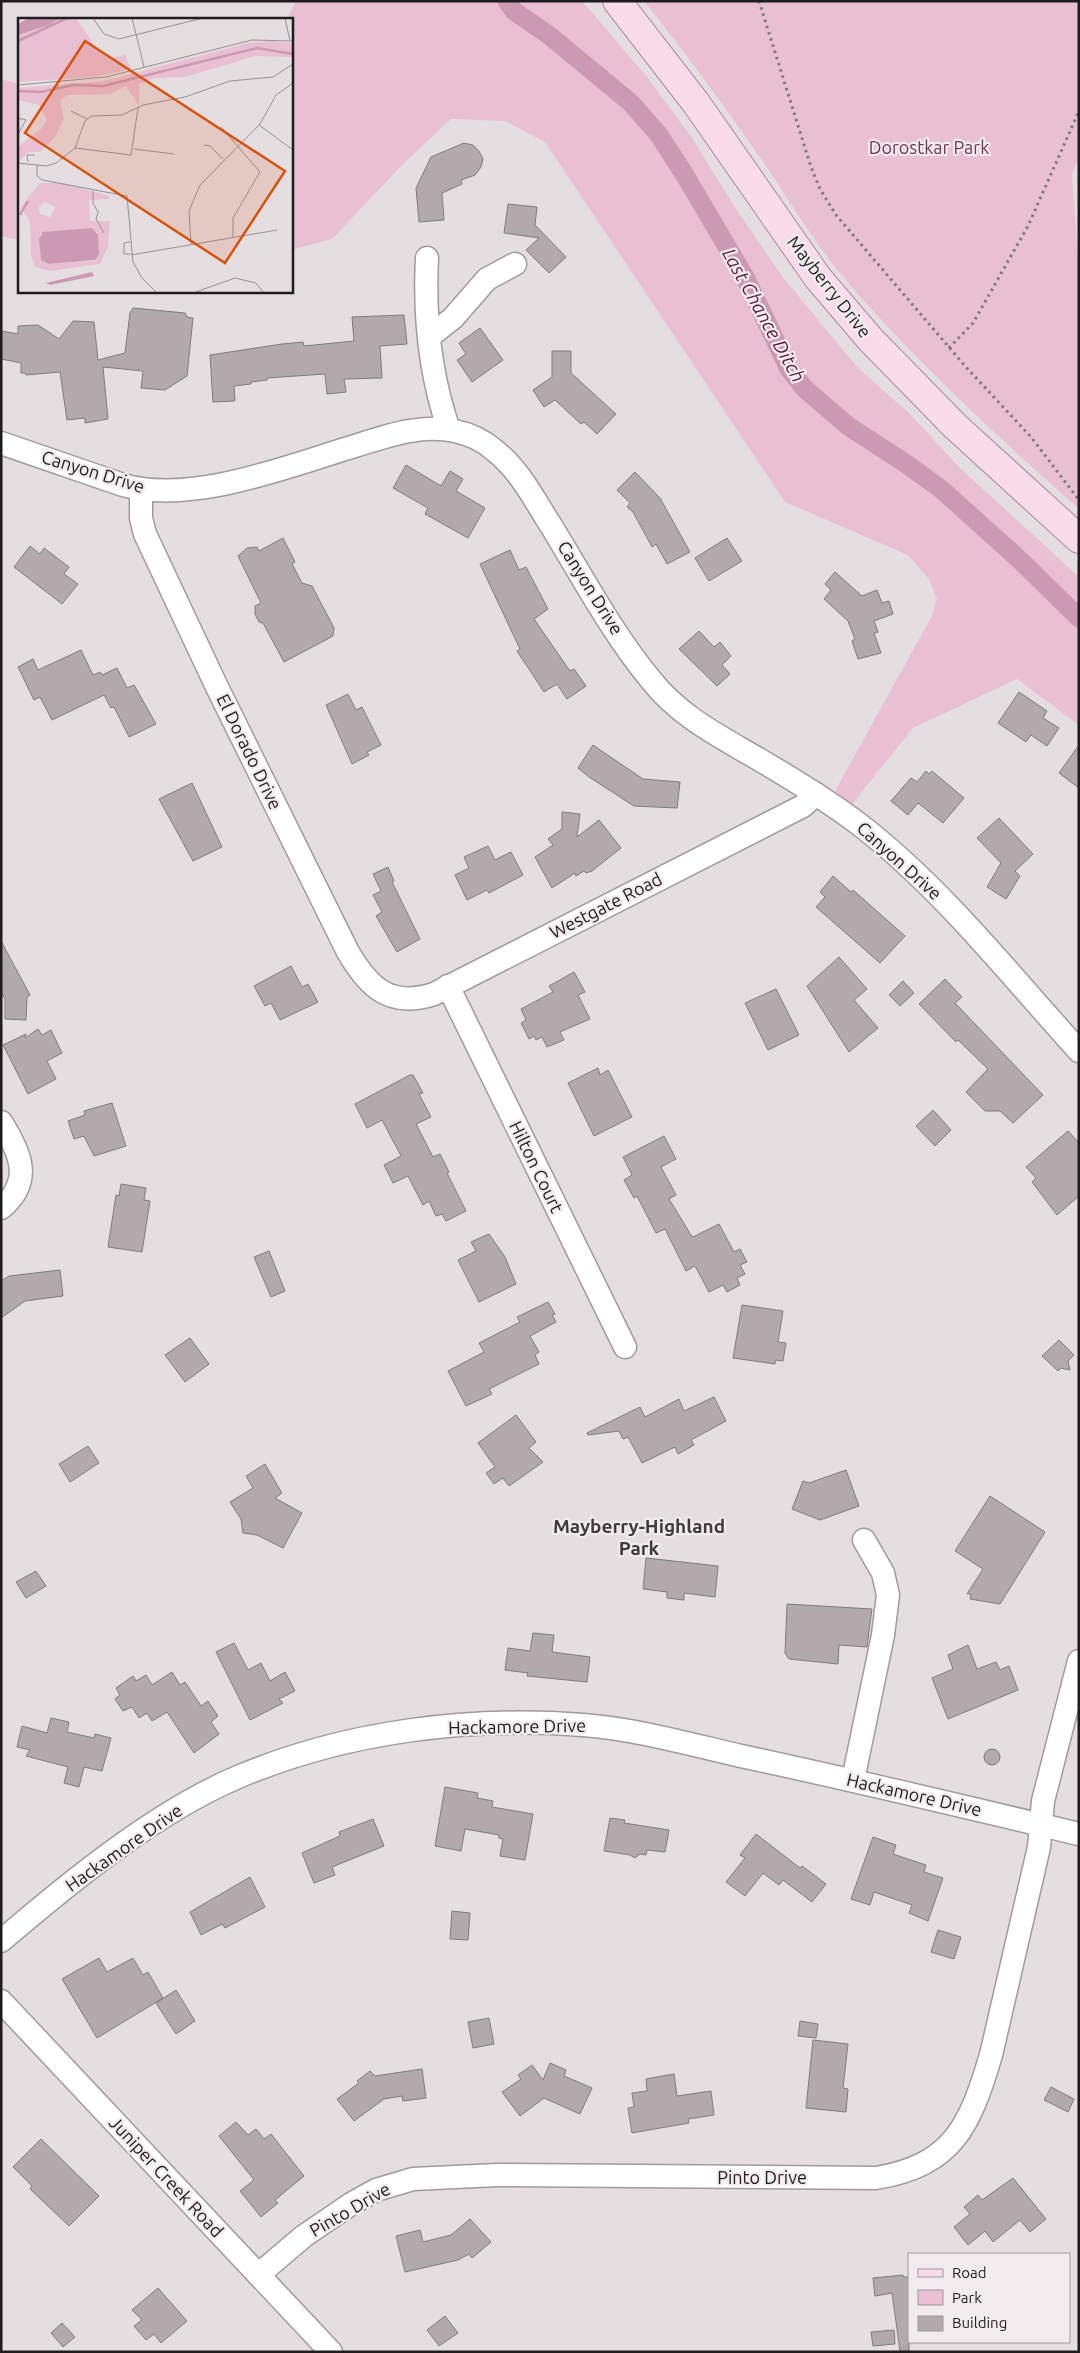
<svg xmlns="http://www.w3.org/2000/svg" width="1080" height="2353" font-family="Ubuntu,sans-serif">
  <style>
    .green { fill: #e9bfd2 }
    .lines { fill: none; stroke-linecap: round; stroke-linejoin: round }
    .canal { stroke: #cb99b1; stroke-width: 19 }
    .building { fill: #b1a9ac; stroke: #817a7d }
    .minor-casing { stroke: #a19a9d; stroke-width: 25 }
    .major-casing { stroke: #aa8a99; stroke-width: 30 }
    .path { stroke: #7e797b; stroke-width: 3; stroke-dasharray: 2.5 4; stroke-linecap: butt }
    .minor { stroke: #fff; stroke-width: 22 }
    .major { stroke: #f9dce9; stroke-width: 28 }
    .labels { text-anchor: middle; stroke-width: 4.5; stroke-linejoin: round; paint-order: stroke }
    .park-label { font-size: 18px; fill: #743657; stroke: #f2ebee }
    .street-label { font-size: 18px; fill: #1f1c1e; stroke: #f2ebee }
    .water-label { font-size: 19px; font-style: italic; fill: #571b3c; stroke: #f2ebee }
    .neighbourhood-label { font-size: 19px; font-weight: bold; fill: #403a3d; stroke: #f2ebee }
    .inset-river { fill: none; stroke: #cb99b1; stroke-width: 2.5 }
    .inset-road { fill: none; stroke: #969093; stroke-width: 1 }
    .view { fill: #d4530e; fill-opacity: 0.15; stroke: #d4530e; stroke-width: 2.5 }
    .inset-edge { fill: none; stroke: #1f1c1e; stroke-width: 2.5 }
  </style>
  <rect width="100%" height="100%" fill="#e5dee1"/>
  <!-- green -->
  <path class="green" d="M 296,1 L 582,1 L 647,77 L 692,138 L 736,209 L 782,276 L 858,368 L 910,414 L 960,468 L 1079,577 L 1079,725 L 1017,679 L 913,728 L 852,804 L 835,791 L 932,616 L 937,599 L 929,579 L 908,555 L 785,502 L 545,142 L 505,121 L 451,119 L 406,161 L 332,239 L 291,250 L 291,19 L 287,19 Z
    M 644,1 L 1079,1 L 1079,158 L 1072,174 L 1079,272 L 1079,509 C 997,436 916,362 844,278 C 816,245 794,208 770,172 C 730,114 689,57 644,1 Z
    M 1,79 L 19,84 L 19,240 L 1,236 Z"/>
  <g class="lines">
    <!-- canal -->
    <path class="canal" d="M 507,1 L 514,11 L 550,36 L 631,103 L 659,135 L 686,177 L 746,279 L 789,369 L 805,389 L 848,426 L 905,463 L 941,489 L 1022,562 L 1079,618"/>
  </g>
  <!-- building -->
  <path class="building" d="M 464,143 L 473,145 L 479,151 L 483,159 L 481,167 L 475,175 L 461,180 L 462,184 L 442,193 L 444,220 L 419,222 L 416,188 L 431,157 Z
    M 508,204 L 537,207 L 535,225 L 566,257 L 549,273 L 526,250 L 539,238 L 504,233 Z
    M 133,308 L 185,313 L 187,317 L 193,318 L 187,376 L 165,390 L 141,388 L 143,371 L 103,367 L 108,419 L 85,423 L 85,418 L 67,420 L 60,372 L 26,375 L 25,373 L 21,373 L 21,363 L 1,359 L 1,331 L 18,334 L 18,326 L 38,325 L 59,339 L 73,321 L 94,322 L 98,360 L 125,353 L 130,313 Z
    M 404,315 L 407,344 L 380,346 L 382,378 L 344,379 L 346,392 L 327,394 L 325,374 L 267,378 L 267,380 L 251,382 L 251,384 L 234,386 L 235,401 L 213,402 L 210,355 L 282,344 L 303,342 L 304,346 L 354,341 L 352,317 Z
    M 480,328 L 503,360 L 472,382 L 457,360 L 466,354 L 459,343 Z
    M 552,351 L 571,351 L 571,373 L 616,414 L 597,434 L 584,422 L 581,424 L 555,400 L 544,407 L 533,390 L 552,377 Z
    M 406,465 L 441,486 L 450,471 L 463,479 L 456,491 L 485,508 L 468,538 L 425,514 L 428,508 L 393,488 Z
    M 635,472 L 660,498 L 690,552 L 667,564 L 656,544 L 652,547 L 633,512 L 627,507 L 630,503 L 617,490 Z
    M 283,538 L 295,562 L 292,564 L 302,583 L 312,586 L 334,628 L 333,636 L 284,662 L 263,623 L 259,622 L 255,614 L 255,606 L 261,603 L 238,556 L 247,548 L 257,547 L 259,551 Z
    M 727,538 L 742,561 L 709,581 L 695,558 Z
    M 30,546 L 40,554 L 44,548 L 69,567 L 64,574 L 78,584 L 62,604 L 14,567 Z
    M 510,550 L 519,570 L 526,567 L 548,609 L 534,619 L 570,671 L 574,669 L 586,686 L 567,699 L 557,684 L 544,692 L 517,651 L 520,649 L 480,564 Z
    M 835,572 L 862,596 L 877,590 L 882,603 L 889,601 L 893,614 L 874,621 L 878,632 L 874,633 L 881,653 L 858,659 L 852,641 L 855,639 L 848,621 L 824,599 L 831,590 L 825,584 Z
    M 699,631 L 714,647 L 720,642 L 731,656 L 722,665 L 730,674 L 717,686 L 679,649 Z
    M 81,650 L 93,675 L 100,672 L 102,675 L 117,668 L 127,688 L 134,685 L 156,724 L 129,737 L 114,707 L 111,708 L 104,695 L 52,720 L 40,697 L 34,700 L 18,667 L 33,659 L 38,670 Z
    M 1019,692 L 1047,711 L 1043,718 L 1059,728 L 1047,746 L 1031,735 L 1026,742 L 998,723 Z
    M 348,694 L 356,710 L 362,707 L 381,745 L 367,752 L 369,755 L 352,764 L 326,705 Z
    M 593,745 L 643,779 L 680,782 L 677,808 L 634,806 L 589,777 L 578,768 Z
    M 1079,745 L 1079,788 L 1059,773 Z
    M 926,771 L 929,774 L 932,771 L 964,798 L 943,823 L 918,803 L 908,815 L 891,801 L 911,778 L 917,782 Z
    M 192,783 L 222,847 L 193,861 L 159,799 Z
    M 562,812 L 580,814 L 577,837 L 599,820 L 621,848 L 592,871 L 586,873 L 584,871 L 576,876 L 575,873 L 552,888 L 535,857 L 553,845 L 548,839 L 562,829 Z
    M 999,818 L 1033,854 L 1015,871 L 1020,876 L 1006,899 L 987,887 L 1001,863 L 977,838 Z
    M 488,846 L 495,860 L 511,852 L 523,875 L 489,893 L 487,890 L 467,900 L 455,875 L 469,868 L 464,857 Z
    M 388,867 L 394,881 L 392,882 L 420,939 L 397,952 L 376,916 L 382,912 L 373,895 L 381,891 L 373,874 Z
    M 833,876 L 851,892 L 853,890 L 905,936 L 880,963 L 816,907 L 825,897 L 820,892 Z
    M 1,941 L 30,995 L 27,997 L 26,1020 L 5,1019 L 5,999 L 1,991 Z
    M 839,957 L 867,989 L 854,1000 L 878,1028 L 849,1052 L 807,986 Z
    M 291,966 L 302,987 L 308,984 L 318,1002 L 280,1020 L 271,1003 L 265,1006 L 254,986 Z
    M 574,972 L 585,992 L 578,995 L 590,1019 L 560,1032 L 564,1040 L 547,1047 L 542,1037 L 536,1040 L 534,1036 L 529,1039 L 521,1023 L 526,1020 L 521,1009 L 553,992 L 549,986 Z
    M 945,979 L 962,997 L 955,1003 L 1043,1095 L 1013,1123 L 1000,1111 L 985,1111 L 966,1092 L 988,1069 L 958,1040 L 956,1042 L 919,1004 Z
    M 903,981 L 914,993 L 900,1006 L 889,995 Z
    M 776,989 L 799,1035 L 768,1050 L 745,1003 Z
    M 38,1029 L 42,1035 L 51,1030 L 62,1053 L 47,1061 L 56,1079 L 28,1094 L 3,1045 L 26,1034 L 25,1038 Z
    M 598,1068 L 600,1075 L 608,1070 L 632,1117 L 594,1136 L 568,1083 Z
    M 410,1075 L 413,1075 L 423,1093 L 419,1094 L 431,1117 L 416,1124 L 433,1157 L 440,1154 L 449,1172 L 447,1173 L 466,1211 L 446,1221 L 442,1214 L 436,1216 L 429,1201 L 423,1205 L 408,1176 L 393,1183 L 384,1165 L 401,1156 L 382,1120 L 367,1128 L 355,1104 Z
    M 112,1103 L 126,1146 L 94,1156 L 84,1136 L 74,1139 L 68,1121 L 85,1115 L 84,1111 Z
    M 933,1110 L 951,1130 L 935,1146 L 916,1126 Z
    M 1068,1131 L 1079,1143 L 1079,1196 L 1057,1215 L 1032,1182 L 1036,1178 L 1026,1167 Z
    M 664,1136 L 676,1159 L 661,1167 L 676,1195 L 669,1199 L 691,1235 L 693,1237 L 719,1224 L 734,1252 L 740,1249 L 747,1262 L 740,1265 L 745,1274 L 737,1278 L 740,1285 L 727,1292 L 723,1285 L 709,1292 L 695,1266 L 686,1271 L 665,1229 L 656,1233 L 637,1196 L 634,1198 L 624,1180 L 632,1175 L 623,1157 Z
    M 121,1184 L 146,1188 L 144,1200 L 150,1201 L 142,1252 L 108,1247 L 116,1195 L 119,1196 Z
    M 489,1234 L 505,1257 L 516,1284 L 479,1302 L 458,1260 L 476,1251 L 471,1242 Z
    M 269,1251 L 285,1291 L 271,1297 L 254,1257 Z
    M 60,1270 L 63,1296 L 25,1301 L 1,1318 L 1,1281 L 9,1276 Z
    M 548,1302 L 555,1314 L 552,1315 L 556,1322 L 530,1336 L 539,1352 L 535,1355 L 539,1364 L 489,1389 L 492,1394 L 466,1406 L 448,1371 L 484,1352 L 479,1343 L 520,1322 L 517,1317 Z
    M 742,1305 L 783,1311 L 778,1342 L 786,1343 L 783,1361 L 776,1360 L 775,1364 L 733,1358 Z
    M 190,1338 L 209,1364 L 185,1382 L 165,1355 Z
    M 1059,1340 L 1074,1355 L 1068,1361 L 1070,1370 L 1061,1368 L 1058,1371 L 1042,1356 Z
    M 714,1397 L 726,1421 L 691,1440 L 694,1445 L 678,1454 L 675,1447 L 642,1463 L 628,1437 L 623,1439 L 619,1431 L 588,1435 L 587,1433 L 640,1407 L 645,1417 L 679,1399 L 684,1411 Z
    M 516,1415 L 536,1442 L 529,1448 L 543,1462 L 509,1486 L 503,1478 L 494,1484 L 486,1473 L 495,1467 L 478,1443 Z
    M 88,1446 L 99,1463 L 70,1482 L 59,1464 Z
    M 265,1464 L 282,1493 L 275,1498 L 302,1513 L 283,1548 L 257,1535 L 243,1533 L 241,1519 L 230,1502 L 253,1488 L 246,1476 Z
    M 846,1470 L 859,1506 L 820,1520 L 792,1509 L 803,1481 L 809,1483 Z
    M 990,1496 L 1045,1532 L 1000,1604 L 970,1599 L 971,1594 L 967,1594 L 983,1569 L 955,1551 Z
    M 646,1558 L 718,1566 L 715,1597 L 684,1593 L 684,1600 L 667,1598 L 667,1592 L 643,1589 Z
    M 36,1571 L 46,1586 L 26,1598 L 16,1582 Z
    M 787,1604 L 872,1609 L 867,1647 L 839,1645 L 838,1664 L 789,1659 L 785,1653 Z
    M 533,1633 L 554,1635 L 552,1652 L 590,1657 L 587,1682 L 527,1676 L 528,1673 L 505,1670 L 508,1648 L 530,1651 Z
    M 234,1643 L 248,1670 L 261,1663 L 270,1681 L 285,1672 L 295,1691 L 279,1699 L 283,1703 L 250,1720 L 216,1652 Z
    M 968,1645 L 977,1669 L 996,1662 L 1000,1670 L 1009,1666 L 1018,1690 L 948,1719 L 932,1678 L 953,1669 L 948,1655 Z
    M 172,1672 L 180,1685 L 185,1682 L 201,1706 L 208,1701 L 218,1716 L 211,1722 L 219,1734 L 194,1753 L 167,1712 L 152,1721 L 147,1713 L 139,1718 L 132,1707 L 123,1711 L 115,1699 L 120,1695 L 116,1688 L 133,1676 L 136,1681 L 146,1675 L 152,1685 Z
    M 51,1718 L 69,1722 L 67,1732 L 94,1738 L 95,1734 L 111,1738 L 102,1771 L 84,1767 L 79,1787 L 64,1783 L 68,1767 L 26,1756 L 30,1750 L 17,1747 L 22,1726 L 47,1733 Z
    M984 1757a8 8 0 1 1 16 0a8 8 0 1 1-16 0Z
    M 445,1787 L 478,1793 L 477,1798 L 493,1801 L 492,1807 L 533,1814 L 525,1860 L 500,1856 L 503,1839 L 499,1838 L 499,1835 L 465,1829 L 461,1851 L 435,1846 Z
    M 610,1818 L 625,1820 L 624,1823 L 669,1830 L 665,1852 L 647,1850 L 646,1855 L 640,1854 L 635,1858 L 630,1855 L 604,1851 Z
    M 373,1819 L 384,1846 L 332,1867 L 335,1875 L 314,1883 L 302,1853 L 340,1836 L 339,1832 Z
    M 756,1834 L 800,1868 L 802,1866 L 826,1884 L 812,1902 L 783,1880 L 779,1885 L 763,1873 L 745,1896 L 726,1882 L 745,1858 L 740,1855 Z
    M 873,1837 L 896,1845 L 893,1854 L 926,1865 L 924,1872 L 943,1878 L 928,1921 L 909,1913 L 912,1905 L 874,1892 L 870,1905 L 851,1899 Z
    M 250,1877 L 265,1907 L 225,1928 L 222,1924 L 201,1935 L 190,1912 Z
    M 452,1911 L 470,1913 L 468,1940 L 450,1939 Z
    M 938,1930 L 961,1937 L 954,1959 L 931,1952 Z
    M 99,1958 L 107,1972 L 133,1958 L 143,1975 L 148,1972 L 163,1998 L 97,2038 L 62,1979 Z
    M 176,1990 L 195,2021 L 176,2034 L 156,2003 Z
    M 489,2018 L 494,2044 L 473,2048 L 468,2022 Z
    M 800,2021 L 818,2024 L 816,2038 L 798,2036 Z
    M 813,2040 L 848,2044 L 843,2088 L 848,2089 L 846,2112 L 806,2108 Z
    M 550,2063 L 566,2070 L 564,2076 L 592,2088 L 580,2114 L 544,2098 L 520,2116 L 502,2092 L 521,2079 L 518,2075 L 532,2065 L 543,2080 Z
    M 422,2069 L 426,2098 L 403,2101 L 402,2096 L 384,2099 L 354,2121 L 337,2099 L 359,2083 L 357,2081 L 370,2071 L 375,2076 Z
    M 674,2074 L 677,2096 L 711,2091 L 714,2115 L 688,2119 L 689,2123 L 632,2133 L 628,2108 L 634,2107 L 632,2093 L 647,2091 L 646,2079 Z
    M 1051,2087 L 1074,2099 L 1068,2112 L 1044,2100 Z
    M 236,2122 L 248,2135 L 256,2129 L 264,2139 L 271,2134 L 304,2176 L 275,2200 L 278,2203 L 261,2217 L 240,2191 L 254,2180 L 219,2136 Z
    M 41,2139 L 99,2196 L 69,2226 L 30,2189 L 32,2186 L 13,2167 Z
    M 1013,2178 L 1046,2219 L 1030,2232 L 1020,2220 L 993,2242 L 985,2231 L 968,2245 L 954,2227 L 970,2214 L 964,2207 L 978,2195 L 982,2200 Z
    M 470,2219 L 491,2242 L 472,2258 L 469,2254 L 458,2260 L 405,2272 L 396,2236 L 420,2230 L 423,2242 L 451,2235 Z
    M 903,2275 L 903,2277 L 909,2277 L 909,2351 L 900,2351 L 892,2293 L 875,2296 L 873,2278 Z
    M 158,2288 L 187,2321 L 161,2343 L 154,2334 L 146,2340 L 134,2326 L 142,2320 L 132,2310 Z
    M 445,2316 L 458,2333 L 439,2346 L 427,2330 Z
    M 62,2323 L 75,2337 L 63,2347 L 51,2333 Z
    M 894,2330 L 895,2344 L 873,2346 L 871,2332 Z"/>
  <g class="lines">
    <!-- minor casing -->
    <g class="minor-casing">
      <path id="minor" d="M 427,258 C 424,316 430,375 449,430
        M 429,337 L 453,318 L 487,279 L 515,264
        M 1,443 L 123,485 C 193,505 291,465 358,445 C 390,435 422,424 455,431 C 469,434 484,441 494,450 C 519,469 534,499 550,524 C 582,576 612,633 651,680 C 680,717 721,737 760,760 C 796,781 832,803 864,828 C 945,892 1010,975 1079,1051
        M 141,490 L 141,518 L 145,534 L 216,685 L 348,952 C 369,988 390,1008 434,994 L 803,806 L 816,794
        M 448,986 L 625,1347
        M 1,1122 C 20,1152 34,1181 1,1208
        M 853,1780 L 883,1635 L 888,1595 L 883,1573 L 864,1540
        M 1,1941 C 69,1883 155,1812 238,1777 C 344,1732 468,1716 583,1725 C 636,1729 689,1744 741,1756 C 854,1780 966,1807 1079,1834
        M 1,2001 L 331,2352
        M 258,2275 L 304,2236 L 351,2204 L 376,2190 L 413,2179 L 497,2175 L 876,2178 C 954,2165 970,2125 991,2055 L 1039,1847 L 1043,1801 L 1079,1661"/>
    </g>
    <!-- major casing -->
    <g class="major-casing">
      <path id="major" d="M 617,1 L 696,103 L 818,278 L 870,339 L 955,426 L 1079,539"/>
    </g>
    <!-- path -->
    <path class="path" d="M 759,1 L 811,167 L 820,189 L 836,215 L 965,366 L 1031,437 L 1079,500
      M 949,348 L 973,323 L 1028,226 L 1079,111"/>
    <!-- minor -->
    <use href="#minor" class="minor"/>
    <!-- major -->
    <use href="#major" class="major"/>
  </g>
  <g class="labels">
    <!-- park labels -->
    <g class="park-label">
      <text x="929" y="154">Dorostkar Park</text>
    </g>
    <!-- street labels -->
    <g class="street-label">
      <text transform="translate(829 287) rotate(52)" y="6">Mayberry Drive</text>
      <text transform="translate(93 472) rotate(17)" y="6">Canyon Drive</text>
      <text transform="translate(590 588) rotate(58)" y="6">Canyon Drive</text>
      <text transform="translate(249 752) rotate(64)" y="6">El Dorado Drive</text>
      <text transform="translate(899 861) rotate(42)" y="6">Canyon Drive</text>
      <text transform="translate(606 906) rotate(-27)" y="6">Westgate Road</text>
      <text transform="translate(536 1167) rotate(64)" y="6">Hilton Court</text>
      <text transform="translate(517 1727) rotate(-1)" y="6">Hackamore Drive</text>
      <text transform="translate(914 1795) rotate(13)" y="6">Hackamore Drive</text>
      <text transform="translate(124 1848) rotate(-35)" y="6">Hackamore Drive</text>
      <text transform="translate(166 2177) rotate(47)" y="6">Juniper Creek Road</text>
      <text x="762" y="2184">Pinto Drive</text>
      <text transform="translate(350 2210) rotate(-30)" y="6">Pinto Drive</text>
    </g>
    <!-- water labels -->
    <g class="water-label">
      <text transform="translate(764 315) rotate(61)" y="7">Last Chance Ditch</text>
    </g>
    <!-- neighbourhood labels -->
    <g class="neighbourhood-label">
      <text x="639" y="1533">Mayberry-Highland<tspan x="639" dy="22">Park</tspan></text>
    </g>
  </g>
  <!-- overview -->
  <g transform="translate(18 18)">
    <rect width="275" height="275" fill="#e5dee1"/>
    <path d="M 42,0 L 58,0 L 81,34 L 93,40 L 107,37 L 113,51 L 77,59 L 0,64 L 0,17 ZM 254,23 L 275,25 L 275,39 L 237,38 L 167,59 L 137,60 L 121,66 L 121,88 L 108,68 L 93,76 L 49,77 L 42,83 L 46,100 L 37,119 L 22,134 L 11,134 L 0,144 L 0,129 L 24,110 L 29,102 L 21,87 L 0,82 L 0,70 L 86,63 L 230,25 ZM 22,165 L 44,165 L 91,178 L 91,181 L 71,182 L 72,203 L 92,203 L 90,229 L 82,246 L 32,253 L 17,249 L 13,238 L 12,204 L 3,189 ZM 27,184 L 37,189 L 32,199 L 22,196 L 21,189 ZM 79,214 L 81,236 L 76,243 L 31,246 L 23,240 L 22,216 Z" fill="#e9bfd2" fill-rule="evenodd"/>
    <path d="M 42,0 L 31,7 L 0,17 L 0,6 L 9,1 ZM 74,210 L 80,217 L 81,236 L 77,242 L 31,246 L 23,242 L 21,221 L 25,214 ZM 74,254 L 76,258 L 32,267 L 28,265 Z" fill="#cb99b1"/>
    <path class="inset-river" d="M 0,23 L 49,0M 0,73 L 23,74 L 55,67 L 85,68 L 239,30 L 275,36M 2,197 L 10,183"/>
    <path class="inset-road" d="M 75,0 L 86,16 L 101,21 L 185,0M 114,0 L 126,49M 267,0 L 272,23M 0,67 L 88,59 L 234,22 L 275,23M 53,93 L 69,101M 0,100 L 8,102 L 0,116M 241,107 L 275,132M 203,109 L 242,154 L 215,200 L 215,219M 186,127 L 192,128 L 205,141M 57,130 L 113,137 L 120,90M 116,131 L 156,136M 10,144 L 9,137 L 17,137M 0,145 L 28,148 L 38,145 L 57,130 L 67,103 L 73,98 L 104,97 L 125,87 L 167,79 L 212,63 L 255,59 L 275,46M 19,147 L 19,158 L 24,162 L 109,178 L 115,244 L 124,260 L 139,275M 75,173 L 75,185 L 80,194 L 78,201 L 86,215M 112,224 L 106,225 L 106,236 L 113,236M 173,226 L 171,193 L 182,167 L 242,106 L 258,77 L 275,65M 113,237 L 259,212M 175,275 L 217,260 L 238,265 L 246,275"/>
    <path class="view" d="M 67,23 L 267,153 L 207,245 L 7,115 Z"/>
    <rect width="275" height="275" class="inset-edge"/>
  </g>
  <!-- border -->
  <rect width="1080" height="2353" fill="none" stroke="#1f1c1e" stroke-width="5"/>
  <!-- legend -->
  <rect x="908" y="2253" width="162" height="90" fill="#f2ebee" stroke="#9e989b"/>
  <rect x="918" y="2269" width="25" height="8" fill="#f9dce9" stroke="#9e989b"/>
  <text x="952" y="2278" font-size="15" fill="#1f1c1e">Road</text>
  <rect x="918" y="2290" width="25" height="15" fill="#e9bfd2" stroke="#9e989b"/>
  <text x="952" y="2303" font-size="15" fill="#1f1c1e">Park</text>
  <rect x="918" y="2316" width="25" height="15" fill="#b1a9ac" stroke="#9e989b"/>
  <text x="952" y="2328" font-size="15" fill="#1f1c1e">Building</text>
</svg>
